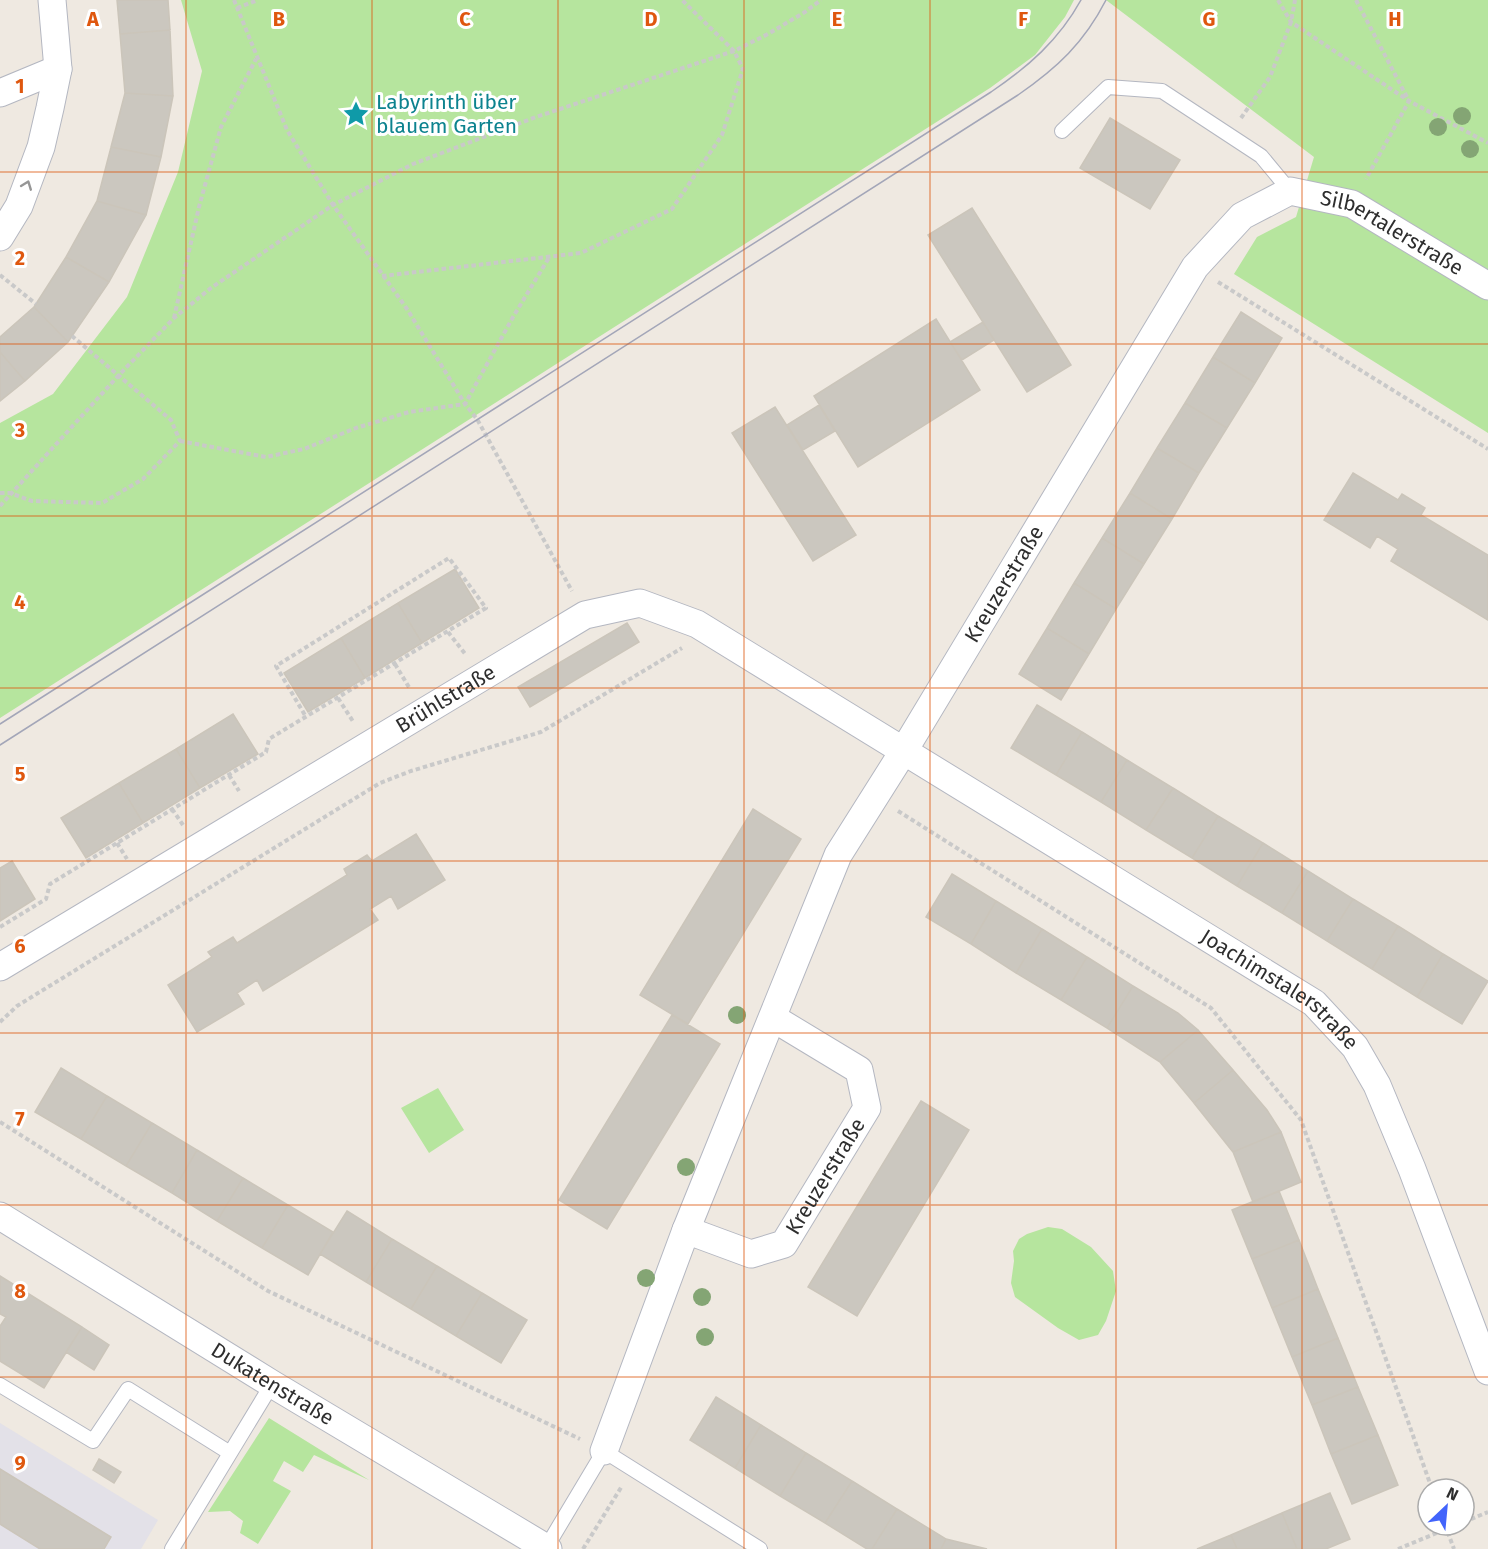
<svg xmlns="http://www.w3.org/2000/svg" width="1488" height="1549" font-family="'Fira Sans',sans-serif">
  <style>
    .industrial { fill: #e3e1e8 }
    .green { fill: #b6e59e }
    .building { fill: #cbc7bf; stroke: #cbc5ba; stroke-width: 1.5 }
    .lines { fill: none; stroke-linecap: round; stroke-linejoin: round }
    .service-casing { stroke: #b4b7c1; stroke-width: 16 }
    .minor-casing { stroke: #b4b7c1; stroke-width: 29 }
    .path { stroke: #c9c9c9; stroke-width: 4; stroke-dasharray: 4.5 3; stroke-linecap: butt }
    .service { stroke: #fff; stroke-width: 14 }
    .minor { stroke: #fff; stroke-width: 27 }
    .tram { stroke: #a3a6b8; stroke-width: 1.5 }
    .tree { fill: #84a574 }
    .oneway { stroke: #969696 }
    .grid { fill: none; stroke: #df570e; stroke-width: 1.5; stroke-opacity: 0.55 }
    .labels { text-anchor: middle; stroke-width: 6; stroke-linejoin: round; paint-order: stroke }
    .culture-label { font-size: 21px; fill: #0d838f; stroke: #fff; text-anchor: start }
    .street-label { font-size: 21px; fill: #2e2e2e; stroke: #fff }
    .grid-label { font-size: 20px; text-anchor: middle; font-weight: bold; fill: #df570e; stroke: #fff; stroke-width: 6; stroke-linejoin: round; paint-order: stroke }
  </style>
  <rect width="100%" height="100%" fill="#efe9e1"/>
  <!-- industrial -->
  <path class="industrial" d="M 0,1423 L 158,1520 L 141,1549 L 0,1549 Z"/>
  <!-- green -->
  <path class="green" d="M 181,0 L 1074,0 L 1065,17 L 1035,55 L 990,88 L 0,718 L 0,423 L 53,394 L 127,297 L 178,172 L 202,71 Z
    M 1106,0 L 1488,0 L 1488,433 L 1234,274 L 1257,237 L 1296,217 L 1314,157 Z
    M 438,1088 L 464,1130 L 429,1153 L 401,1108 Z
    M 1048,1227 L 1062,1229 L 1091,1247 L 1113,1271 L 1116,1291 L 1106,1321 L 1098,1335 L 1079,1340 L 1058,1328 L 1015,1297 L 1011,1283 L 1014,1261 L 1013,1251 L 1019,1239 L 1027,1234 Z
    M 269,1418 L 369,1480 L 314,1455 L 303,1472 L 284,1461 L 273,1481 L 291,1491 L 258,1544 L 240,1533 L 243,1521 L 230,1511 L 208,1512 Z"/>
  <!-- building -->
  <path class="building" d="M 117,0 L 168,0 L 170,30 L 120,34 Z
    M 170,30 L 173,96 L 125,93 L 120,34 Z
    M 125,93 L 173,96 L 161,157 L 111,147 Z
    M 1110,118 L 1180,160 L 1150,209 L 1080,168 Z
    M 111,147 L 161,157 L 146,215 L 97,201 Z
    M 97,201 L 146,215 L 109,282 L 66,257 Z
    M 972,208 L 1071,365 L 1027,392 L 928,235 Z
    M 66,257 L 109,282 L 68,342 L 34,307 Z
    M 34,307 L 68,342 L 25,381 L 0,352 L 0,337 Z
    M 1241,312 L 1282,338 L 1255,383 L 1213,357 Z
    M 936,319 L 980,390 L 858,467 L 814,396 Z
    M 983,322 L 994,340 L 962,360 L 950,342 Z
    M 0,352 L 25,381 L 0,401 Z
    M 1213,357 L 1255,383 L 1227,428 L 1185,403 Z
    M 1185,403 L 1227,428 L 1199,473 L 1157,448 Z
    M 819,405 L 835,431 L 803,450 L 787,425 Z
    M 775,407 L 856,535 L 813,561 L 732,433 Z
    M 1157,448 L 1199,473 L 1172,519 L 1130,493 Z
    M 1353,473 L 1398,500 L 1402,494 L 1425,508 L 1421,515 L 1488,555 L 1488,620 L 1391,561 L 1398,549 L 1377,536 L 1370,548 L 1324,520 Z
    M 1130,493 L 1172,519 L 1144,564 L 1102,538 Z
    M 1102,538 L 1144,564 L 1116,609 L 1074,583 Z
    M 455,569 L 479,608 L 422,643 L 398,603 Z
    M 1074,583 L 1116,609 L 1089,654 L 1047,628 Z
    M 398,603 L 422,643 L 365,678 L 341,638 Z
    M 627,623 L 639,642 L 530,707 L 518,687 Z
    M 1047,628 L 1089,654 L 1061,700 L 1019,674 Z
    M 341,638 L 365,678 L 308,712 L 284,673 Z
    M 1037,705 L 1082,732 L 1056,775 L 1011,748 Z
    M 233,714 L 258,754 L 200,788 L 176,749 Z
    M 1082,732 L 1127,760 L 1101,802 L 1056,775 Z
    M 176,749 L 200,788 L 143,823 L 119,783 Z
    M 1127,760 L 1173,788 L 1146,830 L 1101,802 Z
    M 119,783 L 143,823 L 86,858 L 61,818 Z
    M 1173,788 L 1218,816 L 1192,858 L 1146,830 Z
    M 753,809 L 801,839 L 688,1024 L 640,995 Z
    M 1218,816 L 1263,843 L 1237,886 L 1192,858 Z
    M 416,834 L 445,880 L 398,909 L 391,896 L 370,909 L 378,920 L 263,991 L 257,980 L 237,993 L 244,1004 L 197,1032 L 168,985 L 212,957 L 208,952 L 233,937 L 237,943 L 347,875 L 344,869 L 367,855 L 372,861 Z
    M 1263,843 L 1308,871 L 1282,913 L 1237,886 Z
    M 12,861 L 35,899 L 0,921 L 0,868 Z
    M 1308,871 L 1353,899 L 1327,941 L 1282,913 Z
    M 952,874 L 996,901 L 971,944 L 926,917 Z
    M 1353,899 L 1398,926 L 1372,969 L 1327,941 Z
    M 996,901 L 1042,929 L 1016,973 L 971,944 Z
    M 1398,926 L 1443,954 L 1417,997 L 1372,969 Z
    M 1042,929 L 1087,957 L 1061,1000 L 1016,973 Z
    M 1443,954 L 1488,981 L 1462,1024 L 1417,997 Z
    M 1087,957 L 1133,986 L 1107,1028 L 1061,1000 Z
    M 1133,986 L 1178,1013 L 1198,1030 L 1160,1062 L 1107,1028 Z
    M 672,1015 L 720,1044 L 607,1229 L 559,1200 Z
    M 1198,1030 L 1233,1070 L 1194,1103 L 1160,1062 Z
    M 61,1068 L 107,1096 L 81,1139 L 35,1112 Z
    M 1233,1070 L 1267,1110 L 1281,1132 L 1233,1152 L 1194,1103 Z
    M 107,1096 L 152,1123 L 126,1166 L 81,1139 Z
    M 921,1101 L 969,1130 L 857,1316 L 808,1287 Z
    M 152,1123 L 197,1150 L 172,1193 L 126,1166 Z
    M 1281,1132 L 1301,1182 L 1253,1202 L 1233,1152 Z
    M 197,1150 L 243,1178 L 217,1221 L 172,1193 Z
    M 243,1178 L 288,1205 L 262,1248 L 217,1221 Z
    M 1279,1191 L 1299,1240 L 1252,1259 L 1232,1210 Z
    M 288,1205 L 333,1232 L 308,1275 L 262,1248 Z
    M 347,1211 L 392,1239 L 366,1282 L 320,1254 Z
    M 392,1239 L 437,1266 L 411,1309 L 366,1282 Z
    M 1299,1240 L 1318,1289 L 1272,1308 L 1252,1259 Z
    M 437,1266 L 482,1293 L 456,1336 L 411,1309 Z
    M 0,1276 L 82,1327 L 44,1388 L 0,1361 L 0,1326 L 6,1317 L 0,1314 Z
    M 1318,1289 L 1338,1338 L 1292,1357 L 1272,1308 Z
    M 482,1293 L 527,1320 L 501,1363 L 456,1336 Z
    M 82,1327 L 109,1345 L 94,1370 L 66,1352 Z
    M 1338,1338 L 1358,1387 L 1312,1405 L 1292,1357 Z
    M 1358,1387 L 1378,1435 L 1331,1454 L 1312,1405 Z
    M 716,1397 L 761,1425 L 735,1468 L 690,1440 Z
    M 761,1425 L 806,1453 L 780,1496 L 735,1468 Z
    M 1378,1435 L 1398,1485 L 1352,1504 L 1331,1454 Z
    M 806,1453 L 852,1481 L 825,1523 L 780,1496 Z
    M 99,1459 L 121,1472 L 114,1483 L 93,1470 Z
    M 0,1469 L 111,1537 L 104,1549 L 40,1549 L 0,1524 Z
    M 852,1481 L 897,1509 L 872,1549 L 867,1549 L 825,1523 Z
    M 1330,1493 L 1350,1539 L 1326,1549 L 1297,1549 L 1282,1513 Z
    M 897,1509 L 946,1539 L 941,1549 L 872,1549 Z
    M 1282,1513 L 1297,1549 L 1237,1549 L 1231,1535 Z
    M 1231,1535 L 1237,1549 L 1197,1549 Z
    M 946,1539 L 987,1549 L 941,1549 Z"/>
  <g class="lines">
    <!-- service casing -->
    <g class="service-casing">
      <path id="service" d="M 1062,131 L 1108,87 L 1162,91 L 1261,156 L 1290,191
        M 0,1385 L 93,1441 L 128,1389 L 230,1453
        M 546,1548 L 604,1451 L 760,1549
        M 172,1549 L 272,1384"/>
    </g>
    <!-- minor casing -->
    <g class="minor-casing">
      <g id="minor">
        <path d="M 0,93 L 58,69"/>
        <path d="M 0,237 L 19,206 L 41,147 L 50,108 L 58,69 L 52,0"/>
        <path id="s1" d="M 0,967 L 585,615 L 640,603 L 697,624 L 1314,1003 L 1355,1047 L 1377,1085 L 1412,1169 L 1488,1371"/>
        <path id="s2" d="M 0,1216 L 272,1384 L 548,1549"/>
        <path id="s3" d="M 686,1230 L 751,1254 L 784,1244 L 867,1108 L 859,1070 L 773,1018"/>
        <path id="s4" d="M 604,1451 L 686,1230 L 838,855 L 903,752 L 1195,267 L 1242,216 L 1290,191 L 1352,204 L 1488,286"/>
      </g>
    </g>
    <!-- path -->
    <path class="path" d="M 234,0 L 287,130 L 333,205 L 407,309 L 465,404 L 477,419 L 572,591
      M 1278,0 L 1291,22 L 1409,101 L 1488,143
      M 1356,0 L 1409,101 L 1366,179
      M 237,8 L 258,0
      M 1241,118 L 1270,77 L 1291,22 L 1295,0
      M 0,275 L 36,304
      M 382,276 L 581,253 L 672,209 L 722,135 L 743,69 L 734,51 L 682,0
      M 1218,282 L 1488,449
      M 174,318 L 199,207 L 221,127 L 256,59
      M 180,441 L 266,457 L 304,449 L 356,428 L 409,412 L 465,404 L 513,317 L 550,256
      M 0,493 L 10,493 L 32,501 L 102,503 L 143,479 L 180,441 L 171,420 L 72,336
      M 0,506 L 118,376 L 174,318 L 211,288 L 333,205 L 413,164 L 536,117 L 734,51 L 768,34 L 805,12 L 821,0
      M 448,632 L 466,655
      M 395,664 L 410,689
      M 338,698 L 354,723
      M 229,775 L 239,791
      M 172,809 L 183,825
      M 898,811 L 1211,1008 L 1301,1120 L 1432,1489
      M 117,843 L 127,859
      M 0,927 L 46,899 L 50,884 L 266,752 L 269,739 L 486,608 L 449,558 L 276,666 L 306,717
      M 0,1022 L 17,1006 L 380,783 L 411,771 L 541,732 L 682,648
      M 0,1122 L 268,1291 L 580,1439
      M 1464,1522 L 1488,1512
      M 1445,1525 L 1454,1549
      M 583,1549 L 622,1486
      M 1398,1549 L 1456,1525"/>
    <!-- service -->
    <use href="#service" class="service"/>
    <!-- minor -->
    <use href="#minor" class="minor"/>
    <!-- tram -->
    <path class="tram" d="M 0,724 L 991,92 C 1028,67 1059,40 1081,0
      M 0,745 L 1018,95 C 1057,68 1084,43 1106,0"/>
  </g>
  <!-- trees -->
  <g class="tree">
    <circle cx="1462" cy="116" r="9"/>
    <circle cx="1438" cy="127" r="9"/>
    <circle cx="1470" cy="149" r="9"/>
    <circle cx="737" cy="1015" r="9"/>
    <circle cx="686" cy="1167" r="9"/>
    <circle cx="646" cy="1278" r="9"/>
    <circle cx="702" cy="1297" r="9"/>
    <circle cx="705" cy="1337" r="9"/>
  </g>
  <!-- one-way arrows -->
  <defs><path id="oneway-chevron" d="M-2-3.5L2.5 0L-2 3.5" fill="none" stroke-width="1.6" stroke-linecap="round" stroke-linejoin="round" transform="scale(1.5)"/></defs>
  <use class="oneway" href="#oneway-chevron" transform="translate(27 185) rotate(-69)"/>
  <!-- grid -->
  <path class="grid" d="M 186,0 L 186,1549M 372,0 L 372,1549M 558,0 L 558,1549M 744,0 L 744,1549M 930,0 L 930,1549M 1116,0 L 1116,1549M 1302,0 L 1302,1549M 0,172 L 1488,172M 0,344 L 1488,344M 0,516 L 1488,516M 0,688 L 1488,688M 0,861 L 1488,861M 0,1033 L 1488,1033M 0,1205 L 1488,1205M 0,1377 L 1488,1377"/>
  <!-- icons -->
  <defs>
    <g id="sight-bare" transform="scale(2.07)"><path d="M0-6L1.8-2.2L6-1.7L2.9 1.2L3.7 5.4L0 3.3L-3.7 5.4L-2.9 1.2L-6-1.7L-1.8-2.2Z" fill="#0f9aa8" stroke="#fff" stroke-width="2.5" paint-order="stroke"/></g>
  </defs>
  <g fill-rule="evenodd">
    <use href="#sight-bare" x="356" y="114"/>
  </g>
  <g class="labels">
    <!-- culture labels -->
    <g class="culture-label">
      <text x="376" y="109">Labyrinth über<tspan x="376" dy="24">blauem Garten</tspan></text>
    </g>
    <!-- street labels -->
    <g class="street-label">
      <text dy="7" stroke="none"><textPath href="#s4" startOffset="1563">Silbertalerstraße</textPath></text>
      <text dy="7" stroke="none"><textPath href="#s4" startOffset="958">Kreuzerstraße</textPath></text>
      <text dy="7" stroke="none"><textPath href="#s1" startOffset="520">Brühlstraße</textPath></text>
      <text dy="7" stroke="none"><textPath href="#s1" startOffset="1488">Joachimstalerstraße</textPath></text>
      <text dy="7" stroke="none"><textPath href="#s3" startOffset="183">Kreuzerstraße</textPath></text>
      <text dy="7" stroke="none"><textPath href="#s2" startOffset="320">Dukatenstraße</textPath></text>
    </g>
  </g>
  <g class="grid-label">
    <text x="93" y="26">A</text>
    <text x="279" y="26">B</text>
    <text x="465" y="26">C</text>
    <text x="651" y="26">D</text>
    <text x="837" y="26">E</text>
    <text x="1023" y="26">F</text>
    <text x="1209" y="26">G</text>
    <text x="1395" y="26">H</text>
    <text x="20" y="93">1</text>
    <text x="20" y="265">2</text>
    <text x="20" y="437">3</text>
    <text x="20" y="609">4</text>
    <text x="20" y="781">5</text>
    <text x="20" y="953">6</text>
    <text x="20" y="1126">7</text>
    <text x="20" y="1298">8</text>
    <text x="20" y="1470">9</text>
  </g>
  <!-- north arrow -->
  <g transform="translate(1446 1507) rotate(26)"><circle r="28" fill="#ffffff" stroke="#ababab" stroke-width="1.5"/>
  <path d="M0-4.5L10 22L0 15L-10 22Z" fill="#4264fb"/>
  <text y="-9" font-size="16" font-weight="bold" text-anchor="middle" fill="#2e2e2e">N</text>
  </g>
</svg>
